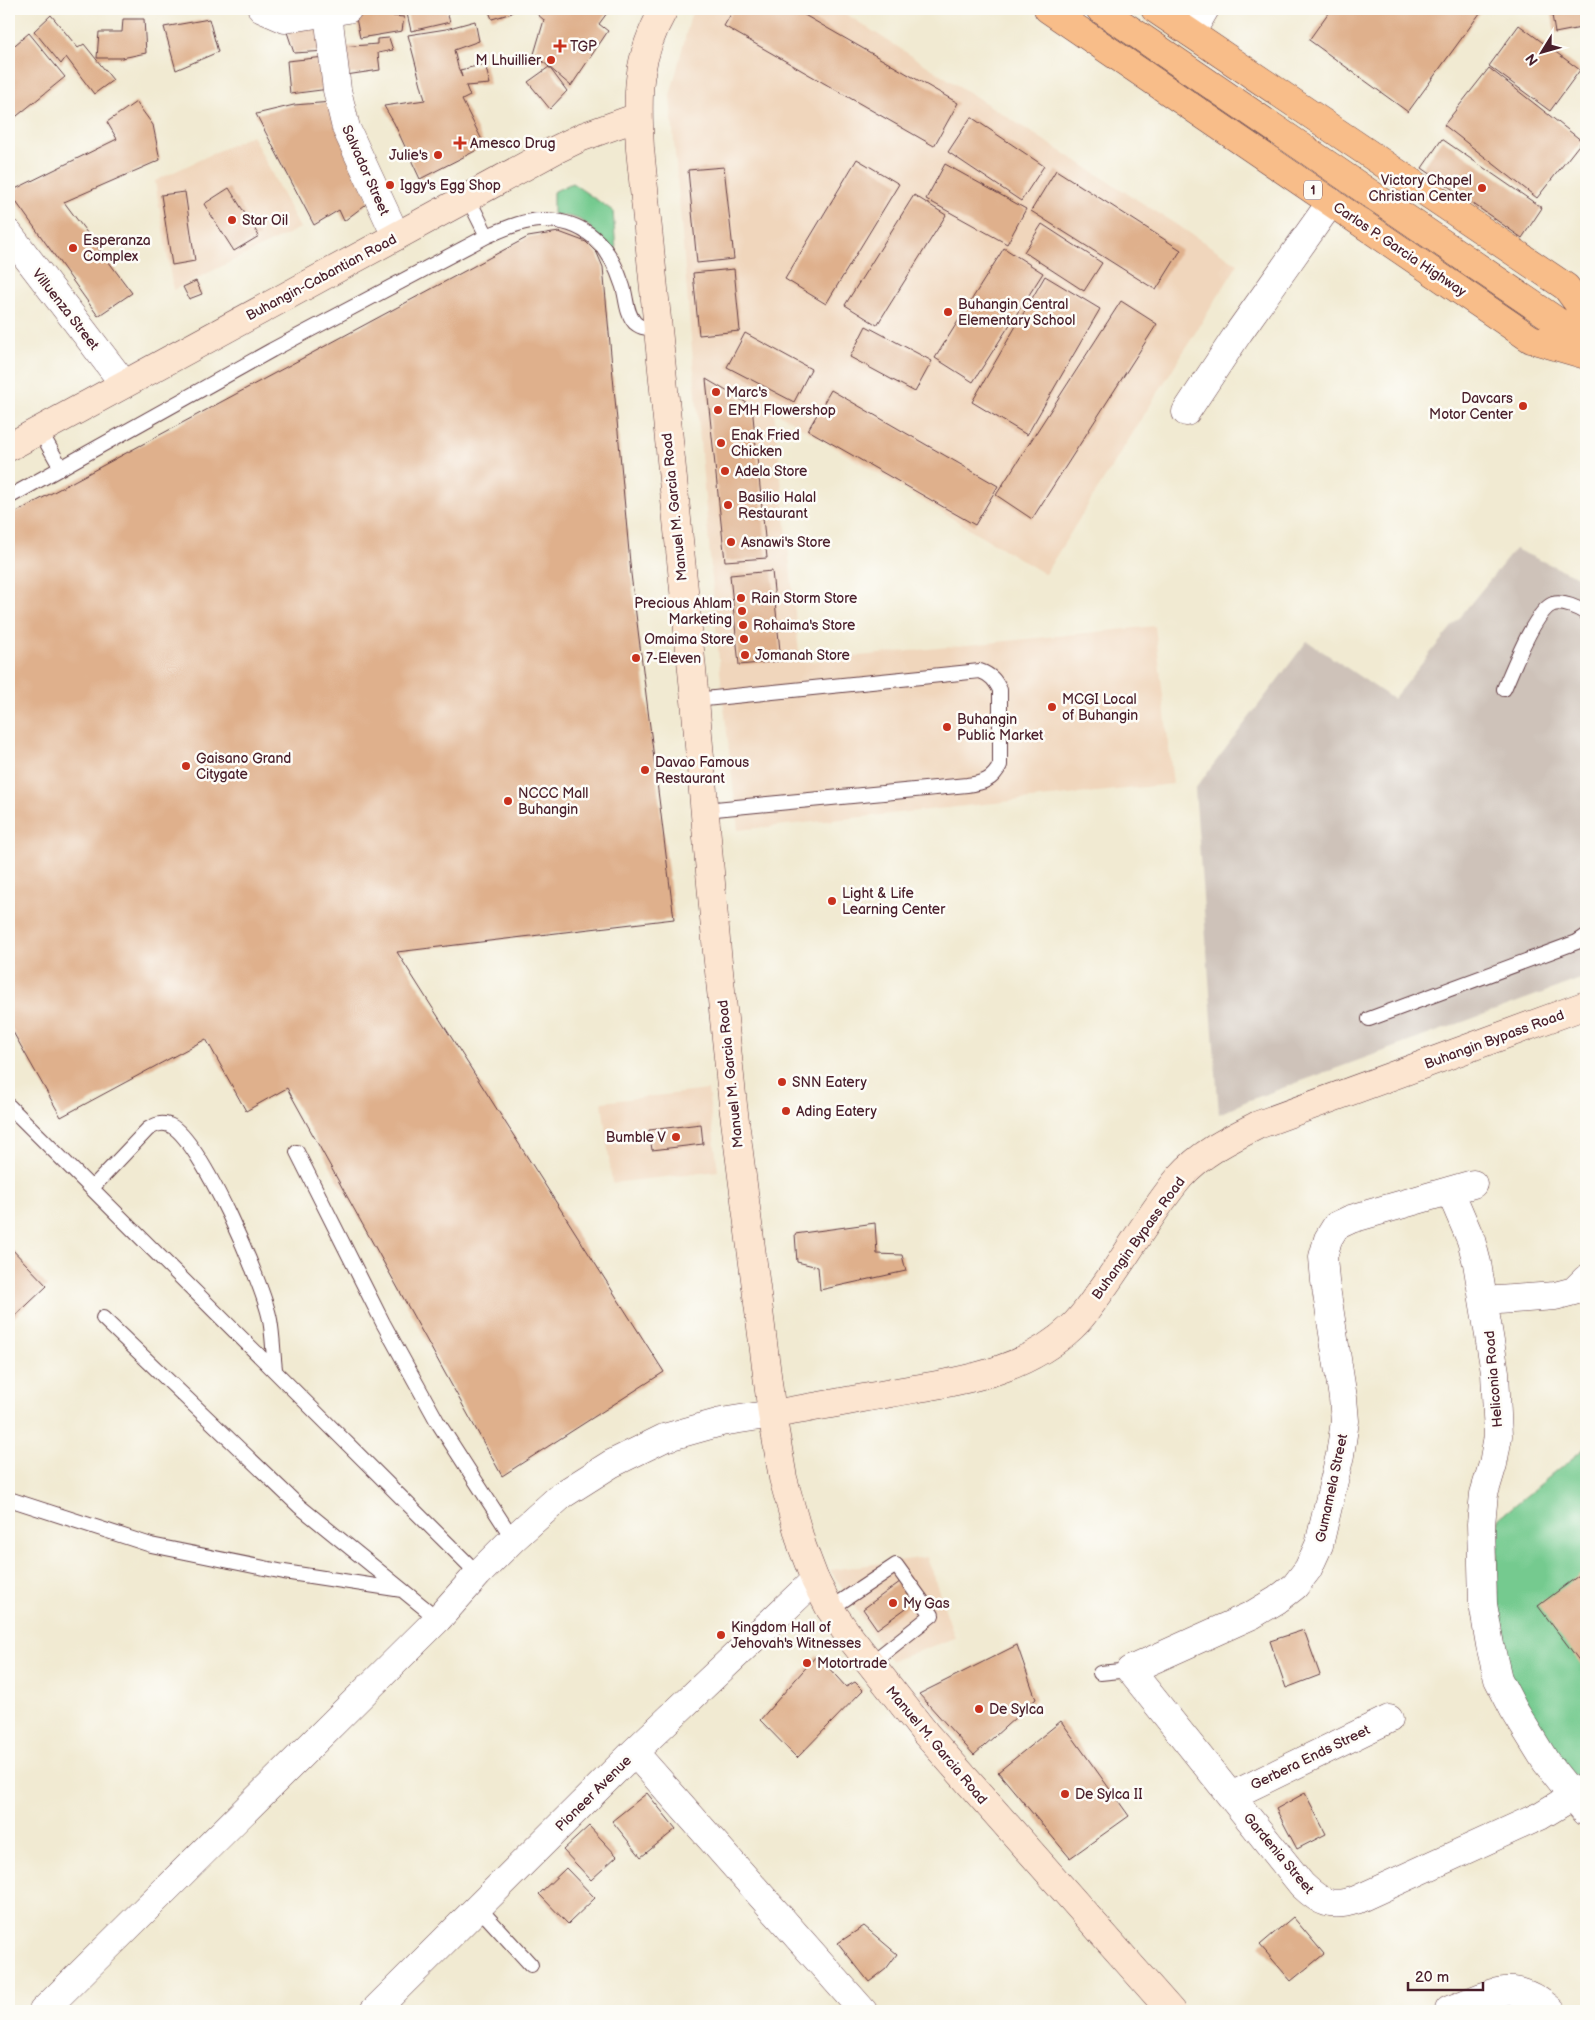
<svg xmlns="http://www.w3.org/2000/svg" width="1595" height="2020" font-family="'Balsamiq Sans',sans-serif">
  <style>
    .built { fill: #f0d6bc }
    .industrial { fill: #cec2b9 }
    .green { fill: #74ca8f; stroke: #5f745d }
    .building { fill: #dfb08c }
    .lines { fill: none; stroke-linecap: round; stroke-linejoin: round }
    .service-casing { stroke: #633d44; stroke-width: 16 }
    .minor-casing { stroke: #633d44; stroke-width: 29 }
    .secondary-casing { stroke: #633d44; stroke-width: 29 }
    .trunk-casing { stroke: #633d44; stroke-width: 29 }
    .service { stroke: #fff; stroke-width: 14 }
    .minor { stroke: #fff; stroke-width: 28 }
    .secondary { stroke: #fce5d0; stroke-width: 28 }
    .trunk { stroke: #f8bd89; stroke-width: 28 }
    .poi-dot { fill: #c8321e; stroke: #fdfcf7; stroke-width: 2 }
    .labels { text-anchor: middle; stroke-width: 5; stroke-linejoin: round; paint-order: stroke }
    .shield { fill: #fdfcf7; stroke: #806168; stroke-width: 1 }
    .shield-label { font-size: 12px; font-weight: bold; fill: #4a1f2b }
    .poi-label { font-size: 14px; fill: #4a1f2b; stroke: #fdfcf7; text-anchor: start }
    .street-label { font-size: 14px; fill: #4a1f2b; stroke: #fdfcf7 }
  </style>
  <rect width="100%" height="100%" fill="#fdfcf7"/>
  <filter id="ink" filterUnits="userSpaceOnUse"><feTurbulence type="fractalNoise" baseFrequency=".02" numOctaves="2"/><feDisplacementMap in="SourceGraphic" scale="10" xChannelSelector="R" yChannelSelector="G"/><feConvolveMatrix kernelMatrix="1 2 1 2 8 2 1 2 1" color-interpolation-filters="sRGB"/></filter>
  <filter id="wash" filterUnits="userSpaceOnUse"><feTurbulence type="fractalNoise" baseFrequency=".0096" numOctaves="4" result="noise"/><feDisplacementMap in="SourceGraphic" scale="20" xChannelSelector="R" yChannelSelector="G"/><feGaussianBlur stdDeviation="1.12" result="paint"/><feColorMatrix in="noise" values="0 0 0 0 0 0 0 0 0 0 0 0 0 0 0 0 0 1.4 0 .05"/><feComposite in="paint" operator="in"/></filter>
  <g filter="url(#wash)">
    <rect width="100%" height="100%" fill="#f1ead2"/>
    <!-- built -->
    <path class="built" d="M 696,9 L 838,9 L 1238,264 L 1045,574 L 774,411 L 800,662 L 1155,626 L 1173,784 L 738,830 L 720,671 L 670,96 L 691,15 Z
      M 252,135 L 300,228 L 173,290 L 155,181 Z
      M 708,1090 L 718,1171 L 612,1183 L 602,1102 Z
      M 927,1557 L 955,1638 L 891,1661 L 830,1570 Z"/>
    <!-- industrial -->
    <path class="industrial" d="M 1515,549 L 1578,577 L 1586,566 L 1586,977 L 1247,1101 L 1219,1114 L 1195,789 L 1307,641 L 1393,699 Z"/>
    <!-- green -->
    <path class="green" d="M 572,183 L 613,211 L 616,250 C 600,246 595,227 580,220 C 573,216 561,216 553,214 L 553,192 Z
      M 1586,1447 L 1586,1772 L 1577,1780 C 1560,1758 1541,1736 1526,1712 C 1493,1658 1495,1579 1499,1518 Z"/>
    <g id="blocks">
      <!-- building -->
      <path class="building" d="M 392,9 L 393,16 L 404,17 L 402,31 L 360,38 L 355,13 Z
        M 406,9 L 446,9 L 450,22 L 411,31 Z
        M 488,9 L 511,9 L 512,13 L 492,19 Z
        M 539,9 L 610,9 L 599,24 L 608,31 L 571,86 L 534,54 L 544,20 L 537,14 Z
        M 734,9 L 794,9 L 958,103 L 934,146 L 724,26 Z
        M 1331,9 L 1483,9 L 1408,112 L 1309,40 Z
        M 1551,9 L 1586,9 L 1586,27 L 1555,33 Z
        M 51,15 L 78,48 L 84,44 L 113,80 L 94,94 L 66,57 L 61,64 L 34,31 Z
        M 123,19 L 144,19 L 146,53 L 122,58 L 97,58 L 99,32 L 122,32 Z
        M 209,19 L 218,52 L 176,70 L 164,27 Z
        M 475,21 L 479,41 L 454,50 L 458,67 L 462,77 L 460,70 L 485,64 L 490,84 L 466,86 L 470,96 L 462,100 L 485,146 L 420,179 L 394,123 L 384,106 L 425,100 L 408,35 L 446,29 Z
        M 324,24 L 327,51 L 294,53 L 286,29 Z
        M 1519,25 L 1580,70 L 1550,111 L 1489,66 Z
        M 29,33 L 65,77 L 12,120 L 9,115 L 9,50 Z
        M 389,38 L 393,50 L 378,53 L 380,70 L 346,75 L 342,47 L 377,44 L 377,39 Z
        M 325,57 L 329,89 L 290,94 L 287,61 Z
        M 549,67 L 567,91 L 550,109 L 528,82 Z
        M 1489,68 L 1582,141 L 1537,198 L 1444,125 Z
        M 136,102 L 153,125 L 160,160 L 64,202 L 132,293 L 98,316 L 9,192 L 117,139 L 107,122 Z
        M 332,102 L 369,202 L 344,221 L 339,210 L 314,225 L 256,114 L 294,105 Z
        M 971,117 L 1044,166 L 1021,201 L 948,152 Z
        M 1442,139 L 1542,208 L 1522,238 L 1422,168 Z
        M 857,159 L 899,184 L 826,304 L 785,279 Z
        M 945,164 L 1026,209 L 1007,244 L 926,199 Z
        M 724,167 L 734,259 L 697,263 L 688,170 Z
        M 1056,170 L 1181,250 L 1156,290 L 1031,211 Z
        M 229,188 L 259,236 L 234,251 L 204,204 Z
        M 185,192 L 195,261 L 172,265 L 161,195 Z
        M 914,195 L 946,215 L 877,325 L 845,305 Z
        M 1042,224 L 1102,263 L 1084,291 L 1024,252 Z
        M 559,232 L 586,242 L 597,253 L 603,267 L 631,574 L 674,919 L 397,952 L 664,1372 L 502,1476 L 287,1088 L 246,1111 L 206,1039 L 61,1117 L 9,1025 L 9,516 L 528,237 Z
        M 1004,248 L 1043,273 L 973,382 L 935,358 Z
        M 734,269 L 740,331 L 699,335 L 693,273 Z
        M 1045,276 L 1100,309 L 1027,435 L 972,402 Z
        M 196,281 L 202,294 L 189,299 L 183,287 Z
        M 1121,301 L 1157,324 L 1032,519 L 996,495 Z
        M 866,326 L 932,361 L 915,392 L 850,357 Z
        M 745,333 L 811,369 L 794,402 L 727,367 Z
        M 706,379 L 752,406 L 767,558 L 725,561 Z
        M 831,390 L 998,486 L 975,525 L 808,430 Z
        M 772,571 L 781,661 L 739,665 L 730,575 Z
        M 701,1124 L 703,1144 L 652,1150 L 649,1130 Z
        M 875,1223 L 877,1254 L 902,1255 L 906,1271 L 820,1290 L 818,1267 L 797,1262 L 795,1234 Z
        M 9,1246 L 47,1286 L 9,1322 Z
        M 1586,1570 L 1586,1665 L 1584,1667 L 1538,1606 Z
        M 908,1576 L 923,1596 L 877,1629 L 863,1609 Z
        M 1304,1630 L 1320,1675 L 1286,1688 L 1270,1641 Z
        M 1017,1645 L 1036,1699 L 974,1755 L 919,1694 Z
        M 817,1655 L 846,1687 L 855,1682 L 863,1690 L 797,1758 L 760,1720 Z
        M 1061,1721 L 1129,1816 L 1070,1858 L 998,1772 Z
        M 647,1793 L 676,1829 L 641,1857 L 612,1821 Z
        M 1305,1793 L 1326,1834 L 1297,1849 L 1276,1809 Z
        M 589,1826 L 617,1856 L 591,1880 L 563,1850 Z
        M 566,1868 L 595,1898 L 568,1924 L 539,1894 Z
        M 1293,1917 L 1324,1954 L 1291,1981 L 1260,1945 Z
        M 864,1926 L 897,1954 L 886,1969 L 869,1982 L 838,1943 Z"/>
    </g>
  </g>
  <g filter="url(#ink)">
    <use href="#blocks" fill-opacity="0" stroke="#633d44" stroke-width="1"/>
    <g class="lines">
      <!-- service casing -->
      <g class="service-casing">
        <path id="service" d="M 468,198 L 487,236
          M 39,429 L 61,468
          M 9,497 L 272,350 L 487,236 C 504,229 523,220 542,220 C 585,220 609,244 622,284 C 627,296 625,312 635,323 C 642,329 648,328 656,327
          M 1504,689 C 1512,671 1535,610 1553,604 C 1563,601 1578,608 1586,613
          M 695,700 L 980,671 C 991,675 995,680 1000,690 L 1000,765 C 993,780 983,783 967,785 L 705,810
          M 1369,1019 L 1577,942 L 1586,936
          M 9,1106 L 478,1574
          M 297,1152 L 383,1323 L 437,1421 L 513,1539
          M 92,1188 L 148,1129 C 155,1125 161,1122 169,1125 C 199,1135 264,1286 270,1320 C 273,1336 273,1353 275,1369
          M 103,1318 L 299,1506 L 438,1619
          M 9,1499 L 151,1545 L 284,1572 L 402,1590
          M 830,1609 L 896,1565 L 932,1615 L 870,1664
          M 1100,1673 L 1130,1670
          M 478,1907 L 531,1965"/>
      </g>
      <!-- minor casing -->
      <g class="minor-casing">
        <path id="minor" d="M 262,9 L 285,19 L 348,9
          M 328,13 L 337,90 L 346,128 L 396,236
          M 1191,33 L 1205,9
          M 9,234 L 124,384
          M 1186,412 L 1239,332 L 1331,202
          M 1473,1184 L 1351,1219 L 1336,1226 L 1328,1239 L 1323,1257 L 1325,1281 L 1343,1398 L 1345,1421 L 1340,1455 L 1319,1545 L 1308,1569 L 1295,1586 L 1277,1600 L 1252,1615 L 1130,1670 L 1302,1885 C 1321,1903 1331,1908 1356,1900 L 1540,1816 L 1573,1796 L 1586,1786
          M 1450,1191 L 1471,1240 L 1477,1263 L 1495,1372 L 1498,1436 L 1493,1464 L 1484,1494 L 1481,1524 L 1483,1604 L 1490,1645 L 1498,1679 L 1514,1710 L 1546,1762 L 1586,1812
          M 1484,1301 L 1555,1296 L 1574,1291 L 1586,1279
          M 634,1752 L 863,2011
          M 1231,1796 L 1389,1719
          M 1449,2010 C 1492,1994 1513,1976 1552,2011
          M 43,2011 L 438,1619 L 478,1574 L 513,1539 L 562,1495 L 611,1464 L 664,1438 L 721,1422 L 772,1414
          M 374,2011 L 634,1752 L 815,1580"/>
      </g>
      <!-- secondary casing -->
      <g class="secondary-casing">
        <path id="secondary" d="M 664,9 C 636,59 637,93 640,149 L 695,700 L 717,952 L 733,1105 L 772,1414 L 783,1478 L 791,1507 L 802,1546 L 815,1580 L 830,1609 L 849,1636 L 926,1734 L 1171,2011
          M 9,447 L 553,151 L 582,137 L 638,117
          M 772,1414 C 812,1408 851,1400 891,1393 C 957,1381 1021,1375 1072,1327 C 1083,1317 1091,1304 1100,1292 C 1128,1254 1150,1213 1180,1177 C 1201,1153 1230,1139 1258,1125 L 1586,1005"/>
      </g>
      <!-- trunk casing -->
      <g class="trunk-casing">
        <path id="trunk" d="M 1048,9 L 1531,339 L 1586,355
          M 1100,9 L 1586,341
          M 1155,9 L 1566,287 L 1586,314"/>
      </g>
      <!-- service -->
      <use href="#service" class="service"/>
      <!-- minor -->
      <use href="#minor" class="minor"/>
      <!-- secondary -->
      <use href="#secondary" class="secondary"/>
      <!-- trunk -->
      <use href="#trunk" class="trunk"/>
    </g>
  </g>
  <!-- markers -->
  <g class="poi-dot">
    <path d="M557.5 38.5h5v5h5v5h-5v5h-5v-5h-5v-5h5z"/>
    <circle cx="551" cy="60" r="5"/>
    <path d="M457.5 135.5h5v5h5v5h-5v5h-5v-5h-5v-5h5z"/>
    <circle cx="438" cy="155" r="5"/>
    <circle cx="390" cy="185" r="5"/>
    <circle cx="1482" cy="188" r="5"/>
    <circle cx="232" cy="220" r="5"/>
    <circle cx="73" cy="248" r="5"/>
    <circle cx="948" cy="312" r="5"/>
    <circle cx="716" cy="392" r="5"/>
    <circle cx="1523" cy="406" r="5"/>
    <circle cx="718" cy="410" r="5"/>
    <circle cx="721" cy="443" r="5"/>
    <circle cx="725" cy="471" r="5"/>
    <circle cx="728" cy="505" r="5"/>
    <circle cx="731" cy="542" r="5"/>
    <circle cx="741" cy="598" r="5"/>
    <circle cx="742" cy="611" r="5"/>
    <circle cx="743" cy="625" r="5"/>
    <circle cx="744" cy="639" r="5"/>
    <circle cx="745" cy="655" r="5"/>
    <circle cx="636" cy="658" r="5"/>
    <circle cx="1052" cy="707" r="5"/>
    <circle cx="947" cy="727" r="5"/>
    <circle cx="186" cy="766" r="5"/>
    <circle cx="645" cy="770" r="5"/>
    <circle cx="508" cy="801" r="5"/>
    <circle cx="832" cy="901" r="5"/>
    <circle cx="782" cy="1082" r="5"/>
    <circle cx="786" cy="1111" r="5"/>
    <circle cx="676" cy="1137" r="5"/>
    <circle cx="893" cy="1603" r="5"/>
    <circle cx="721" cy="1635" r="5"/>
    <circle cx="807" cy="1663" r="5"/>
    <circle cx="979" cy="1709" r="5"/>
    <circle cx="1065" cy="1794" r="5"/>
  </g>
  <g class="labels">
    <!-- shield labels -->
    <rect class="shield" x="1304" y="180.5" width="18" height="19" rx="4"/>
    <g class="shield-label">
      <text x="1313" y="194">1</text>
    </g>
    <!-- poi labels -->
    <g class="poi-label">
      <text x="570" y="51">TGP</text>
      <text x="541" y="65" text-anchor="end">M Lhuillier</text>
      <text x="470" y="148">Amesco Drug</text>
      <text x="428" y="160" text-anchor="end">Julie's</text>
      <text x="1472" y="185" text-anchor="end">Victory Chapel<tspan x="1472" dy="16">Christian Center</tspan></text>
      <text x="400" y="190">Iggy's Egg Shop</text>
      <text x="242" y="225">Star Oil</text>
      <text x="83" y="245">Esperanza<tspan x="83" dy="16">Complex</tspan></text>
      <text x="958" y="309">Buhangin Central<tspan x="958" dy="16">Elementary School</tspan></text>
      <text x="726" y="397">Marc's</text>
      <text x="1513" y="403" text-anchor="end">Davcars<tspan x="1513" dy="16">Motor Center</tspan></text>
      <text x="728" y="415">EMH Flowershop</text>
      <text x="731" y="440">Enak Fried<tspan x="731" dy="16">Chicken</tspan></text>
      <text x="735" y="476">Adela Store</text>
      <text x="738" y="502">Basilio Halal<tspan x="738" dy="16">Restaurant</tspan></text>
      <text x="741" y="547">Asnawi's Store</text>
      <text x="751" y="603">Rain Storm Store</text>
      <text x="732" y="608" text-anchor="end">Precious Ahlam<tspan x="732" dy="16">Marketing</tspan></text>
      <text x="753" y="630">Rohaima's Store</text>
      <text x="734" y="644" text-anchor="end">Omaima Store</text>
      <text x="755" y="660">Jomanah Store</text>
      <text x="646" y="663">7-Eleven</text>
      <text x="1062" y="704">MCGI Local<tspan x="1062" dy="16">of Buhangin</tspan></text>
      <text x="957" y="724">Buhangin<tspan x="957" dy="16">Public Market</tspan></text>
      <text x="196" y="763">Gaisano Grand<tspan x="196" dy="16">Citygate</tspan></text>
      <text x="655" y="767">Davao Famous<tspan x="655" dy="16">Restaurant</tspan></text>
      <text x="518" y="798">NCCC Mall<tspan x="518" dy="16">Buhangin</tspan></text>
      <text x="842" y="898">Light &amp; Life<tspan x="842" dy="16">Learning Center</tspan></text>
      <text x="792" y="1087">SNN Eatery</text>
      <text x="796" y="1116">Ading Eatery</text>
      <text x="666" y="1142" text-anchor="end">Bumble V</text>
      <text x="903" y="1608">My Gas</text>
      <text x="731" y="1632">Kingdom Hall of<tspan x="731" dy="16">Jehovah's Witnesses</tspan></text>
      <text x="817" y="1668">Motortrade</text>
      <text x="989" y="1714">De Sylca</text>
      <text x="1075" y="1799">De Sylca II</text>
    </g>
    <!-- street labels -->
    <g class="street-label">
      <text transform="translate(366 170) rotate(66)" y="5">Salvador Street</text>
      <text transform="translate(1400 249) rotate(34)" y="5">Carlos P. Garcia Highway</text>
      <text transform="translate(321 277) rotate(-28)" y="5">Buhangin-Cabantian Road</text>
      <text transform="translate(66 309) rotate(52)" y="5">Villuenza Street</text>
      <text transform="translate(674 507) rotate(-96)" y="5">Manuel M. Garcia Road</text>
      <text transform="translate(1494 1039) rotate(-20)" y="5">Buhangin Bypass Road</text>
      <text transform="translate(730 1074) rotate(-96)" y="5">Manuel M. Garcia Road</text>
      <text transform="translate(1138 1238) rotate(-54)" y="5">Buhangin Bypass Road</text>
      <text transform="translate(1493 1379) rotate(-95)" y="5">Heliconia Road</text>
      <text transform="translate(1331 1488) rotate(-78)" y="5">Gumamela Street</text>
      <text transform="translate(937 1745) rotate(50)" y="5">Manuel M. Garcia Road</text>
      <text transform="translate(1310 1757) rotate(-26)" y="5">Gerbera Ends Street</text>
      <text transform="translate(593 1793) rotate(-45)" y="5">Pioneer Avenue</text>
      <text transform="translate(1279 1853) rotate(50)" y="5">Gardenia Street</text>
    </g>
  </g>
  <!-- margin -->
  <rect width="1595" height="2020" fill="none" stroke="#fdfcf7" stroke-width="30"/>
  <!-- north arrow -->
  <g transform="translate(1542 52) rotate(233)" stroke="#fdfcf7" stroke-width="4" paint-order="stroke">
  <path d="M0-4L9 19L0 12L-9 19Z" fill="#4a1f2b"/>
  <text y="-8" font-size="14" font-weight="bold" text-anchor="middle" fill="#4a1f2b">N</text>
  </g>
  <!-- scale -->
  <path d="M1408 1982v8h75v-8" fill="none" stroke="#4a1f2b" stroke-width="2.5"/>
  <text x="1415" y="1982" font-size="15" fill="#4a1f2b" stroke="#fdfcf7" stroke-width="4" paint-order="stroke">20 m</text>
</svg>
